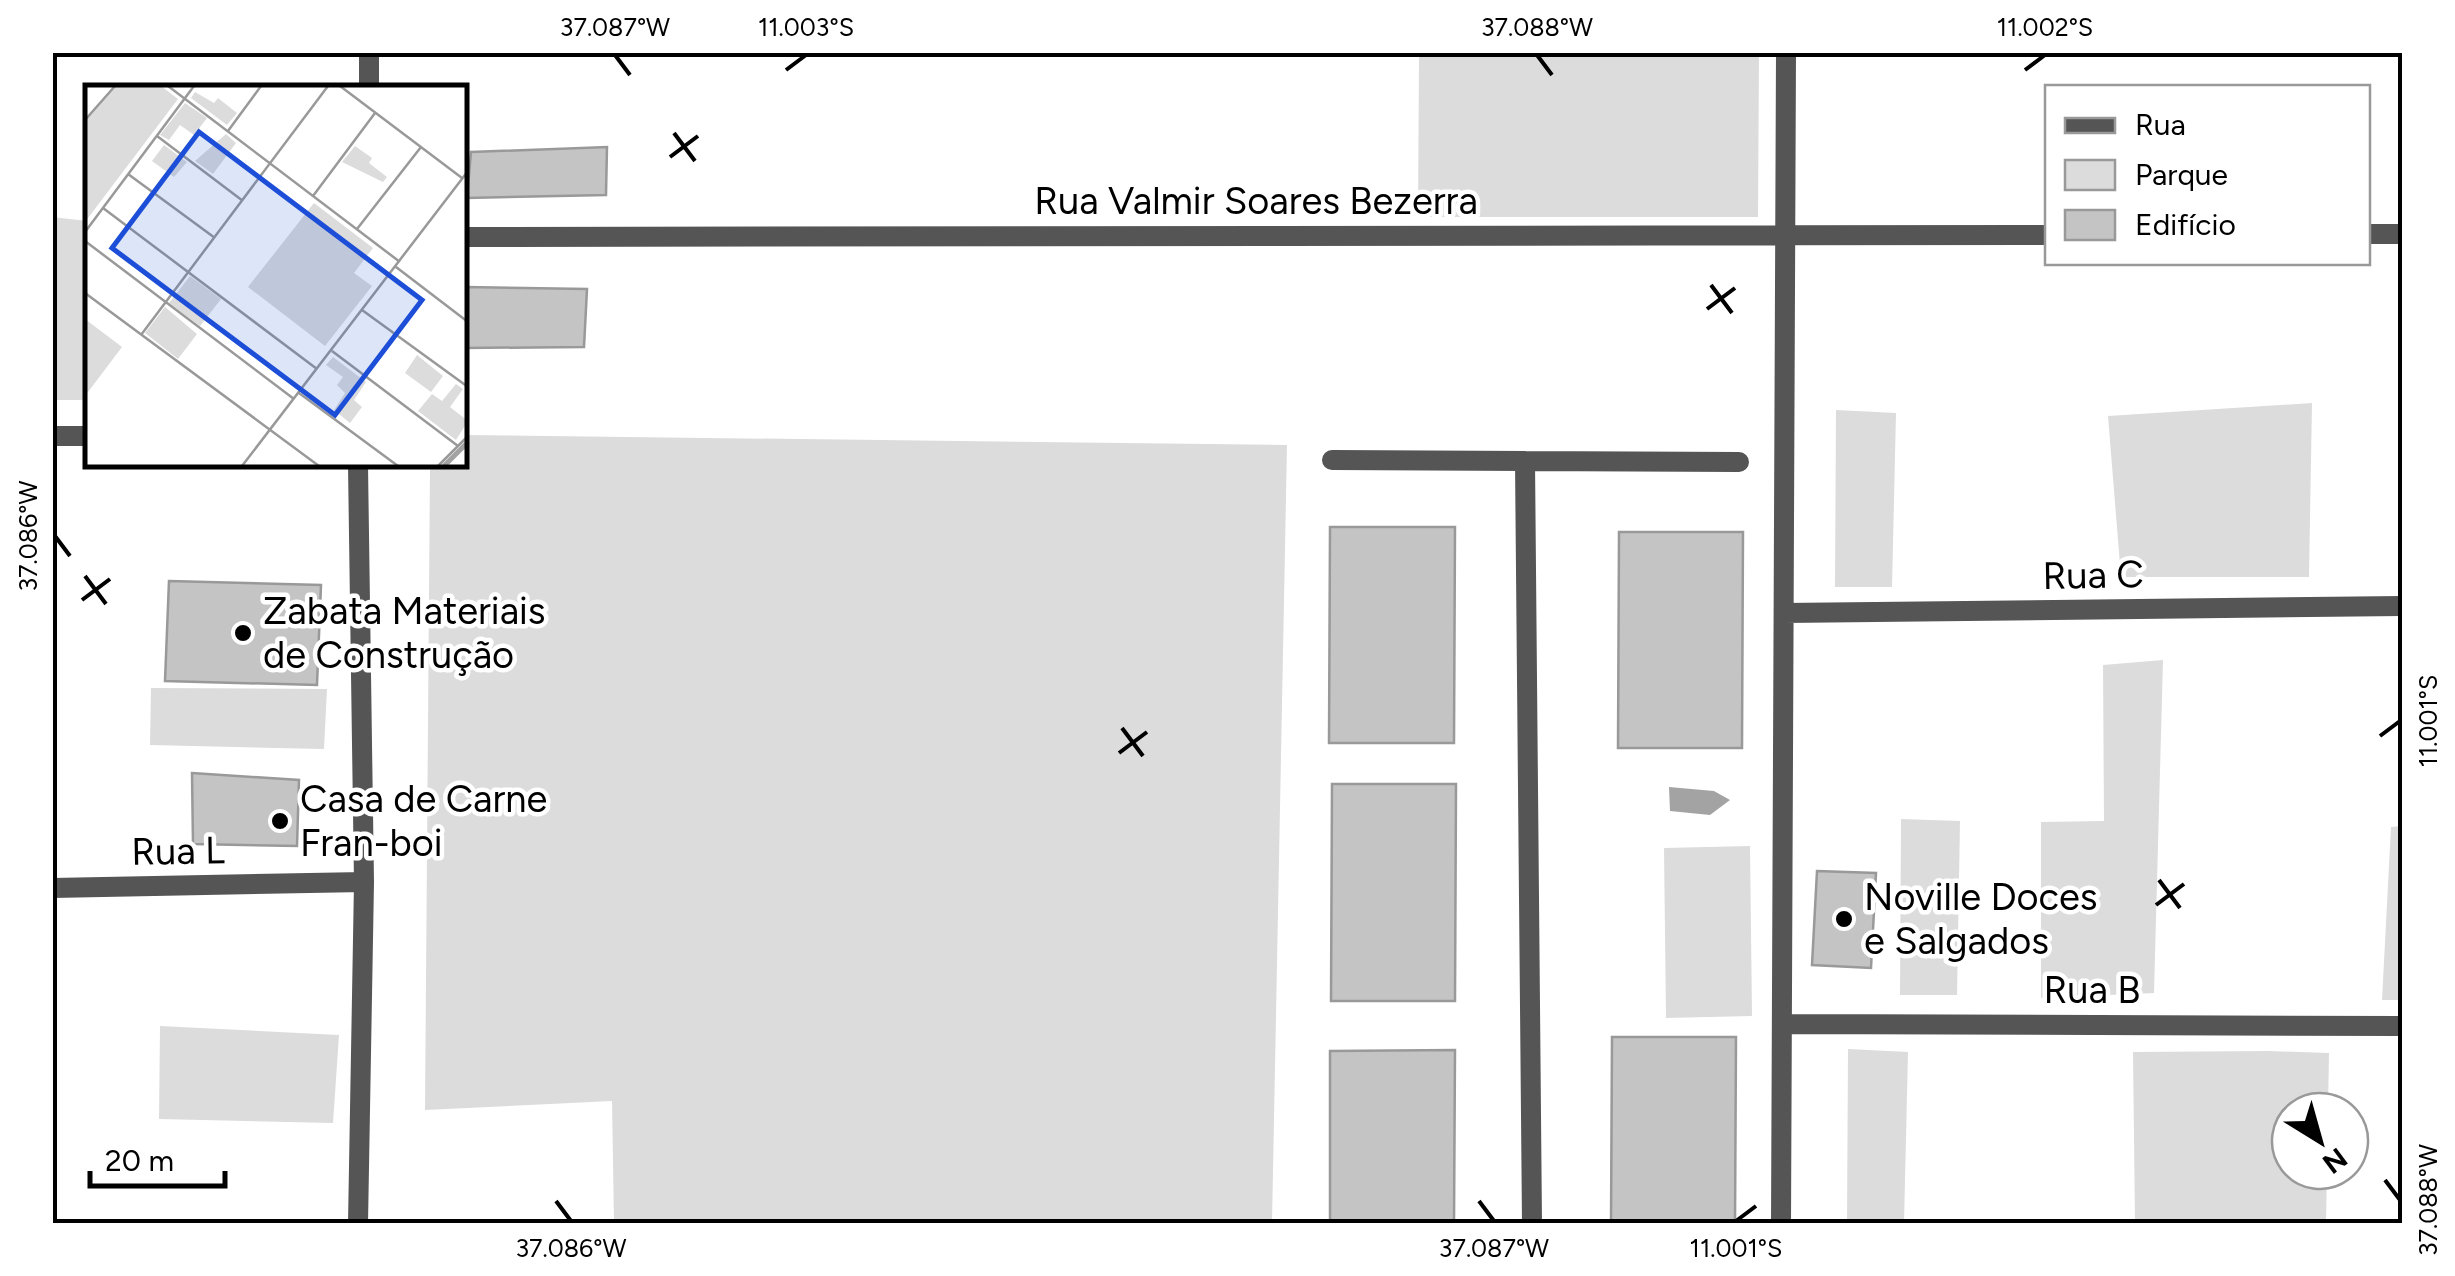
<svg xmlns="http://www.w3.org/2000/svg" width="2455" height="1276" font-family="Figtree,sans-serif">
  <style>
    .green { fill: #dcdcdc }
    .water { fill: #a3a3a3 }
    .building { fill: #c4c4c4; stroke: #999; stroke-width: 2.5 }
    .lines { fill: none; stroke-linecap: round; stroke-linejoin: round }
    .lane { stroke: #555; stroke-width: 20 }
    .street { stroke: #555; stroke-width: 20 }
    .ticks { fill: none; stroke: #000; stroke-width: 4 }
    .poi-dot { fill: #000; stroke: #fff; stroke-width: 4 }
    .labels { text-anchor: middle; stroke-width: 9; stroke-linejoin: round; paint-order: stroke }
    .street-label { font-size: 38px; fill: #000; stroke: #fff }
    .poi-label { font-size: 38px; fill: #000; stroke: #fff; text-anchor: start }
    .inset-river { fill: none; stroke: #a3a3a3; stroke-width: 5 }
    .inset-road { fill: none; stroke: #999; stroke-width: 2.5 }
    .view { fill: #1d4ed8; fill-opacity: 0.15; stroke: #1d4ed8; stroke-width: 5 }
    .inset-edge { fill: none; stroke: #000; stroke-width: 5 }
    .neatline { fill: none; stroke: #000; stroke-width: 4 }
    .ticks-label { font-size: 25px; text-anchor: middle; fill: #000 }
  </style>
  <rect width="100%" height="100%" fill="#fff"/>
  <!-- green -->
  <path class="green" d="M 1419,53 L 1759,53 L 1758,217 L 1418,217 Z
    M 52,217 L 87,221 L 87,400 L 53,400 Z
    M 2312,403 L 2309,577 L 2121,577 L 2108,416 Z
    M 1836,410 L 1896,413 L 1892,587 L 1835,587 Z
    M 465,435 L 1287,445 L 1272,1223 L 614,1223 L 612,1101 L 425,1110 L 430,465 L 465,465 Z
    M 2163,660 L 2154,993 L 2041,998 L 2041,822 L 2104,821 L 2103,665 Z
    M 151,688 L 327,689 L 324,749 L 150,745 Z
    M 1901,819 L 1960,821 L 1957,995 L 1900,995 Z
    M 2402,826 L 2402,1000 L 2382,1000 L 2391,827 Z
    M 1750,846 L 1752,1016 L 1666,1018 L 1664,848 Z
    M 160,1026 L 339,1035 L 333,1123 L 159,1119 Z
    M 1848,1049 L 1908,1052 L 1904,1223 L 1847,1223 Z
    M 2269,1051 L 2329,1053 L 2328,1111 L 2290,1111 L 2290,1171 L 2327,1171 L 2326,1223 L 2135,1223 L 2133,1052 Z"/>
  <!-- water -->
  <path class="water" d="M 1669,787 L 1714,791 L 1730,800 L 1710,815 L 1670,811 Z"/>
  <!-- building -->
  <path class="building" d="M 607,147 L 606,195 L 467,198 L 471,152 Z
    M 465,287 L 587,289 L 584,347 L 465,348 Z
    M 1330,527 L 1455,527 L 1454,743 L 1329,743 Z
    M 1619,532 L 1743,532 L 1742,748 L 1618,748 Z
    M 169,581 L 321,585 L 317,685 L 165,681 Z
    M 192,773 L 299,780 L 297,846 L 193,844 Z
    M 1332,784 L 1456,784 L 1455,1001 L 1331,1001 Z
    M 1817,871 L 1876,873 L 1871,968 L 1812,965 Z
    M 1612,1037 L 1736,1037 L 1735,1224 L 1611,1224 Z
    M 1455,1050 L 1454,1224 L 1330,1224 L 1330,1051 Z"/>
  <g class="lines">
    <!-- lane -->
    <path class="lane" d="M 1332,460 L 1739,462
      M 1525,461 L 1532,1224"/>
    <!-- street -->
    <path class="street" d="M 369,52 L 369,88
      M 2368,234 L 2402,234
      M 465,237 L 2048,235
      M 52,436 L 88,436
      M 1784,613 L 2402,606
      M 52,888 L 364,882
      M 1782,1024 L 2402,1026
      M 358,1224 L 364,882 L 358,465
      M 1781,1224 L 1786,52"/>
  </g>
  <!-- ticks -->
  <path class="ticks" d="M 615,55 L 630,75M 1537,55 L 1552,75M 786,70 L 806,55M 2025,70 L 2045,55M 674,133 L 695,161M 670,157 L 698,136M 1711,285 L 1732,313M 1707,309 L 1735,288M 55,536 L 70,556M 85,576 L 106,604M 82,600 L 110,579M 1122,728 L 1143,756M 2380,736 L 2400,721M 1119,753 L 1147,732M 2159,880 L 2180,908M 2156,905 L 2184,884M 2385,1180 L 2400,1200M 556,1201 L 571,1221M 1479,1201 L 1494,1221M 1736,1221 L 1756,1206"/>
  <!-- markers -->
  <g class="poi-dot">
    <circle cx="243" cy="633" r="10"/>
    <circle cx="280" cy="821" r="10"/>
    <circle cx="1844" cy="919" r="10"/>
  </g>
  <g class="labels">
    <!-- street labels -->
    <g class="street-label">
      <text x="1256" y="214">Rua Valmir Soares Bezerra</text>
      <text transform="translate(2093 575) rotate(-1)" y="13">Rua C</text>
      <text transform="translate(178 851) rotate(-1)" y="13">Rua L</text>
      <text x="2092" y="1003">Rua B</text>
    </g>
    <!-- poi labels -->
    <g class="poi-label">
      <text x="263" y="624">Zabata Materiais<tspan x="263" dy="44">de Construção</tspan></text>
      <text x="300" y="812">Casa de Carne<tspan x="300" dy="44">Fran-boi</tspan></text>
      <text x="1864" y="910">Noville Doces<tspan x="1864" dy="44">e Salgados</tspan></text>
    </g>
  </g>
  <!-- overview -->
  <g transform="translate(85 85)">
    <rect width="382" height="382" fill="#fff"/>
    <path d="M 30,1 L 76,1 L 93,14 L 0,137 L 0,35 ZM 110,7 L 129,18 L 133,13 L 152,28 L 142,40 L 106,13 ZM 100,18 L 122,33 L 109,50 L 95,40 L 84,55 L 75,50 ZM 141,49 L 151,58 L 128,89 L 110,76 ZM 79,60 L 102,77 L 89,92 L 67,76 ZM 270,61 L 287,73 L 284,78 L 302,92 L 298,97 L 257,77 ZM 229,118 L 288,163 L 269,188 L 287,201 L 240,261 L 163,202 ZM 105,191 L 136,214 L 115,241 L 84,218 ZM 80,222 L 112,249 L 93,274 L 60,248 ZM 0,234 L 37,262 L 0,311 ZM 332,270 L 358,291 L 346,307 L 320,288 ZM 248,272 L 281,297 L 269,315 L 277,322 L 265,338 L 249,325 L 260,308 L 252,300 L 258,292 L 241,280 ZM 371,299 L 378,304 L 365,322 L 383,336 L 371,355 L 333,326 L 347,309 L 357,316 Z" fill="#dcdcdc"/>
    <path class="inset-river" d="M 359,381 L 383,357"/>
    <path class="inset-road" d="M 83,1 L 315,177M 255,1 L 377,93M 0,35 L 30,1M 143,46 L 176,1M 72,51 L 158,116M 43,89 L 130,153M 228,111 L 290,28M 18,123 L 232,284M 272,144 L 336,62M 0,147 L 109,1M 0,156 L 209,314M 311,182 L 383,237M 0,208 L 234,381M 277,225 L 383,302M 56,250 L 243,1M 247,266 L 373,361M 214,308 L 313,381M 157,381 L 383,86M 353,381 L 383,351"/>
    <path class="view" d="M 114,47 L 337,215 L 250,330 L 27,163 Z"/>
    <rect width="382" height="382" class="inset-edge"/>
  </g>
  <!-- border -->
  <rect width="2455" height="1276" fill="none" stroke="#ffffff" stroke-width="110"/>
  <!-- legend -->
  <rect x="2045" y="85" width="325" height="180" fill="#ffffff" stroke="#999999" stroke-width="2.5"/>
  <rect x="2065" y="118" width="50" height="15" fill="#555555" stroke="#999999" stroke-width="2.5"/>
  <text x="2135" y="135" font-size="30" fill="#000000">Rua</text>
  <rect x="2065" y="160" width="50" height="30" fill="#dcdcdc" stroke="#999999" stroke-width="2.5"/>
  <text x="2135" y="185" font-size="30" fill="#000000">Parque</text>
  <rect x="2065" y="210" width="50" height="30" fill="#c4c4c4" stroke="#999999" stroke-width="2.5"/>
  <text x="2135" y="235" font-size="30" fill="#000000">Edifício</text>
  <!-- north arrow -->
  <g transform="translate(2320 1141) rotate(143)"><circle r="48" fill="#ffffff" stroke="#999999" stroke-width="2.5"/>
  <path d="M0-8L18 38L0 25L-18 38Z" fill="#000000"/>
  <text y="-15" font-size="28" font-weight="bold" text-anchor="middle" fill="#000000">N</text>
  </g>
  <!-- scale -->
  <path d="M90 1171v15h135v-15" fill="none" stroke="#000000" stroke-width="5"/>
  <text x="105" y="1171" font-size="30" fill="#000000" stroke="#ffffff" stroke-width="8" paint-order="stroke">20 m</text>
  <rect x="55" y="55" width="2345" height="1166" class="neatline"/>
  <g class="ticks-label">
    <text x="615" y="36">37.087°W</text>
    <text x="806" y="36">11.003°S</text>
    <text x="1537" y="36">37.088°W</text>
    <text x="2045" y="36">11.002°S</text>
    <text transform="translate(28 536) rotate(-90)" y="9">37.086°W</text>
    <text transform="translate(2428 721) rotate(-90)" y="9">11.001°S</text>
    <text transform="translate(2428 1200) rotate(-90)" y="9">37.088°W</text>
    <text x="571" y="1257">37.086°W</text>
    <text x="1494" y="1257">37.087°W</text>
    <text x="1736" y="1257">11.001°S</text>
  </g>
</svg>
